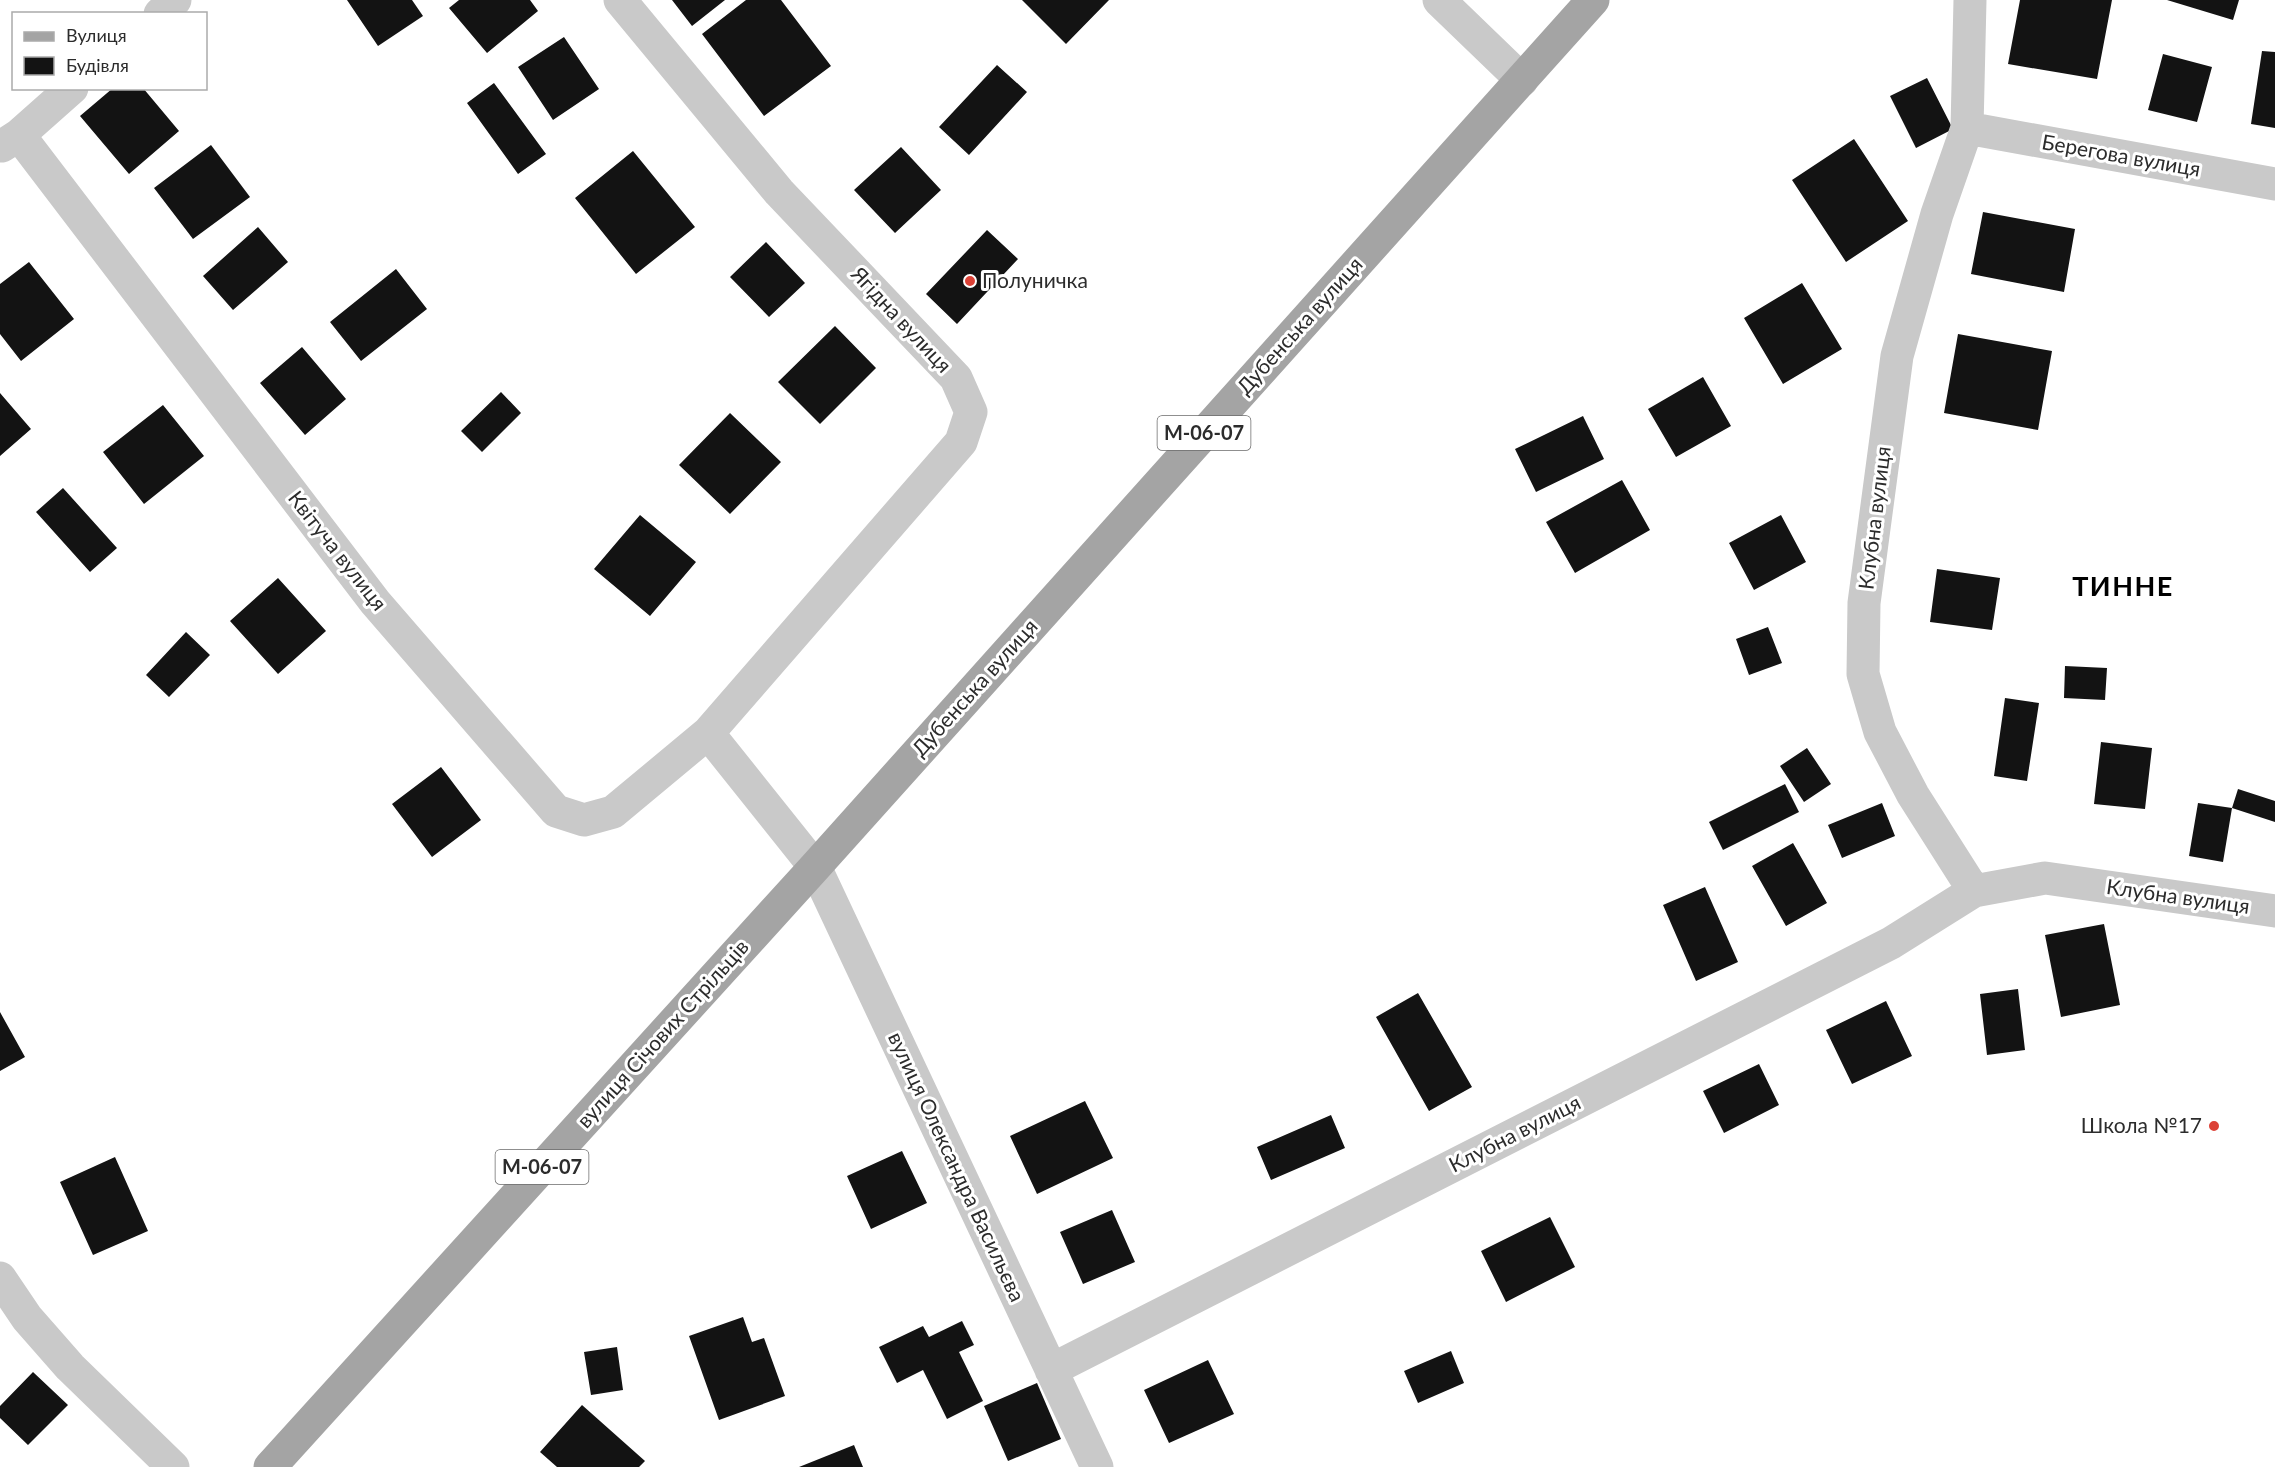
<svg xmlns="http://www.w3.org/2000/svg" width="2275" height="1467" font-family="Lato,sans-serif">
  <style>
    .building { fill: #131313 }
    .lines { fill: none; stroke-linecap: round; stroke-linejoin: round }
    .street { stroke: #c9c9c9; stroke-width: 33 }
    .primary { stroke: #a4a4a4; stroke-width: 33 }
    .poi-dot { fill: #dc4136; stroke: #fff; stroke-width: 2 }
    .labels { text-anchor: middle; stroke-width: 6; stroke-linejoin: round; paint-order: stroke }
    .shield { fill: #fff; stroke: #6b6b6b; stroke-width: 1.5 }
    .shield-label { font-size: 20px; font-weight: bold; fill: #2c2c2c }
    .street-label { font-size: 21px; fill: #2c2c2c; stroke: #fff }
    .poi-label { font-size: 21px; fill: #2c2c2c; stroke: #fff; text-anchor: start }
    .district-label { font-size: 27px; font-weight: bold; letter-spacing: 1.5px; fill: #000; stroke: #fff }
  </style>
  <rect width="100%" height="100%" fill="#fff"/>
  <!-- building -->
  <path class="building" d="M 347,0 L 412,0 L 423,16 L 378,46 Z
    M 459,0 L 530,0 L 538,11 L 487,53 L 449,8 Z
    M 672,0 L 725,0 L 692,26 Z
    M 746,0 L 781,0 L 831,66 L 764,116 L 702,34 Z
    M 1022,0 L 1109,0 L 1066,44 Z
    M 2020,0 L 2112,0 L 2097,79 L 2008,64 Z
    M 2167,0 L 2239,0 L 2233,20 Z
    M 564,37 L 599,89 L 553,120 L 518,67 Z
    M 2262,51 L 2275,52 L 2275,128 L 2251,124 Z
    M 2163,54 L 2212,67 L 2197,122 L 2148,110 Z
    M 997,65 L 1027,92 L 969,155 L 939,127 Z
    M 1927,78 L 1953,129 L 1916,148 L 1890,96 Z
    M 494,83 L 546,154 L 518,174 L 467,103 Z
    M 113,88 L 143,88 L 179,131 L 129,174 L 80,116 Z
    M 1854,139 L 1908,221 L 1846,262 L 1792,180 Z
    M 211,145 L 250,197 L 193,239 L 154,188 Z
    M 901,147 L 941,190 L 895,233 L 854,190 Z
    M 633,151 L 695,227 L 636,274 L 575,198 Z
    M 1983,212 L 2075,229 L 2064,292 L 1971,274 Z
    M 258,227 L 288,262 L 233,310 L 203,276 Z
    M 987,230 L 1018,259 L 957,324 L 926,294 Z
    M 766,242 L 805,283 L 769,317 L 730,277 Z
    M 29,262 L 74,319 L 21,361 L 0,334 L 0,284 Z
    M 396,269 L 427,309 L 361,361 L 330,322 Z
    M 1802,283 L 1842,349 L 1783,384 L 1744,318 Z
    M 835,326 L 876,368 L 820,424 L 778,382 Z
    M 1958,334 L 2052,351 L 2038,430 L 1944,413 Z
    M 302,347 L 346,399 L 305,435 L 260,383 Z
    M 1703,377 L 1731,426 L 1676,457 L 1648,409 Z
    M 501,392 L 521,413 L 482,452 L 461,431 Z
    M 0,393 L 31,429 L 0,456 Z
    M 163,405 L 204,456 L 144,504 L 103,452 Z
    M 730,413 L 781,462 L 730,514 L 679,465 Z
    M 1583,416 L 1604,459 L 1536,492 L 1515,449 Z
    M 1622,480 L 1650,530 L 1575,573 L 1546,522 Z
    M 63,488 L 117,548 L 90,572 L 36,512 Z
    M 640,515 L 696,562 L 650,616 L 594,569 Z
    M 1781,515 L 1806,562 L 1754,590 L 1729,543 Z
    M 1937,569 L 2000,578 L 1992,630 L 1930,622 Z
    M 278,578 L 326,631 L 278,674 L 230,621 Z
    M 1768,627 L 1782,663 L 1749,675 L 1736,639 Z
    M 186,632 L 210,655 L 169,697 L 146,675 Z
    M 2065,666 L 2107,668 L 2105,700 L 2064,698 Z
    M 2005,698 L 2039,703 L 2027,781 L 1994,776 Z
    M 2101,742 L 2152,748 L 2145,809 L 2094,804 Z
    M 1807,748 L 1831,784 L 1804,802 L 1780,766 Z
    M 441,767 L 481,820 L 432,857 L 392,804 Z
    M 1785,784 L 1799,812 L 1723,850 L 1709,822 Z
    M 2238,789 L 2275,801 L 2275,822 L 2232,808 Z
    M 1882,803 L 1895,836 L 1842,858 L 1828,825 Z
    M 2198,803 L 2232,808 L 2223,862 L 2189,856 Z
    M 1793,843 L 1827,903 L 1786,926 L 1752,866 Z
    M 1705,887 L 1738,962 L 1696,981 L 1663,905 Z
    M 2104,924 L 2120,1005 L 2061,1017 L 2045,935 Z
    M 2018,989 L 2025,1050 L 1987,1055 L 1980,994 Z
    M 1418,993 L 1472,1087 L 1429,1111 L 1376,1017 Z
    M 1886,1001 L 1912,1056 L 1852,1084 L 1826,1030 Z
    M 0,1012 L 25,1057 L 0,1071 Z
    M 1759,1064 L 1779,1105 L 1724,1133 L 1703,1091 Z
    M 1085,1101 L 1113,1158 L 1037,1194 L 1010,1136 Z
    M 1331,1115 L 1345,1148 L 1271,1180 L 1257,1147 Z
    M 902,1151 L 927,1203 L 871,1229 L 847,1176 Z
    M 115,1157 L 148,1231 L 93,1255 L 60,1182 Z
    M 1112,1210 L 1135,1262 L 1083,1284 L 1060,1232 Z
    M 1550,1217 L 1575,1267 L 1506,1302 L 1481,1251 Z
    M 743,1317 L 752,1342 L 764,1338 L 785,1396 L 719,1420 L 689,1336 Z
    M 962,1321 L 974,1345 L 959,1352 L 983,1401 L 947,1419 L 923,1370 L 897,1383 L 879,1347 L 923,1326 L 929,1337 Z
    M 617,1347 L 623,1390 L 591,1395 L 584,1352 Z
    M 1451,1351 L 1464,1383 L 1418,1403 L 1404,1371 Z
    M 1208,1360 L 1234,1414 L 1169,1443 L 1144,1390 Z
    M 33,1372 L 68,1405 L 28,1445 L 0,1418 L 0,1406 Z
    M 1037,1383 L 1061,1439 L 1008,1461 L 984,1406 Z
    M 582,1405 L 645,1461 L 639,1467 L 557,1467 L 540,1452 Z
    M 854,1445 L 863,1467 L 799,1467 Z"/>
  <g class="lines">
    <!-- street -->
    <path class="street" d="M 1439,0 L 1522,80
      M 1970,0 L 1967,128 L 1937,214 L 1897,356 L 1864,603 L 1863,674 L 1880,732 L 1913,795 L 1974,891 L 2045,878 L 2275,911
      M 160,14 L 175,0
      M 1967,128 L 2275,184
      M 19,135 L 375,602 L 556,811 L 584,820 L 613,812 L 708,733 L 961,442 L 971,412 L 956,378 L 779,192 L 620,0
      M 2,146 L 19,135 L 72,88
      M 708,733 L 815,867 L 1097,1467
      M 0,1278 L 27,1318 L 70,1367 L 173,1467
      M 1051,1370 L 1891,943 L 1974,891"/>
    <!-- primary -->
    <path class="primary" d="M 270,1467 L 815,867 L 1593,0"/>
  </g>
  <!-- markers -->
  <g class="poi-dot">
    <circle cx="970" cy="281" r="6"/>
    <circle cx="2214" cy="1126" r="6"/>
  </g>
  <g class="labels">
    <!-- shield labels -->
    <g class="shield">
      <rect x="1157.5" y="416" width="93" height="34" rx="4.5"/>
      <rect x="495.5" y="1150" width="93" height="34" rx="4.5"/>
    </g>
    <g class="shield-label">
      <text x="1204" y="440">М-06-07</text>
      <text x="542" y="1174">М-06-07</text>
    </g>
    <!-- street labels -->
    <g class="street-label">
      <text transform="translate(2121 156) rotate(10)" y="7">Берегова вулиця</text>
      <text transform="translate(901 320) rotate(47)" y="7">Ягідна вулиця</text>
      <text transform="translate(1300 326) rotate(-48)" y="7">Дубенська вулиця</text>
      <text transform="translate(1875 518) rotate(-83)" y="7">Клубна вулиця</text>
      <text transform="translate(337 551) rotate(52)" y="7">Квітуча вулиця</text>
      <text transform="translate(975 688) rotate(-48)" y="7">Дубенська вулиця</text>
      <text transform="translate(2178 897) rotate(8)" y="7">Клубна вулиця</text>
      <text transform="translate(663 1034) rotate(-48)" y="7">вулиця Січових Стрільців</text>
      <text transform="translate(1515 1134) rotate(-27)" y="7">Клубна вулиця</text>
      <text transform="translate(956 1167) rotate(65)" y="7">вулиця Олександра Васильєва</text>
    </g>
    <!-- poi labels -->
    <g class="poi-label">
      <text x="982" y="288">Полуничка</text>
      <text x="2202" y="1133" text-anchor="end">Школа №17</text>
    </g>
    <!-- district labels -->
    <g class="district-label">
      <text x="2123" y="596">ТИННЕ</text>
    </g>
  </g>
  <!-- legend -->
  <rect x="12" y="12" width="195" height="78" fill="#ffffff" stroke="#ababab" stroke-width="1.5"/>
  <rect x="24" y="32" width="30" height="9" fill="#a4a4a4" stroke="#ababab" stroke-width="1.5"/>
  <text x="66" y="42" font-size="18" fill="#2c2c2c">Вулиця</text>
  <rect x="24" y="57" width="30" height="18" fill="#131313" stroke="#ababab" stroke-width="1.5"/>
  <text x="66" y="72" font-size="18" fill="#2c2c2c">Будівля</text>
</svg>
